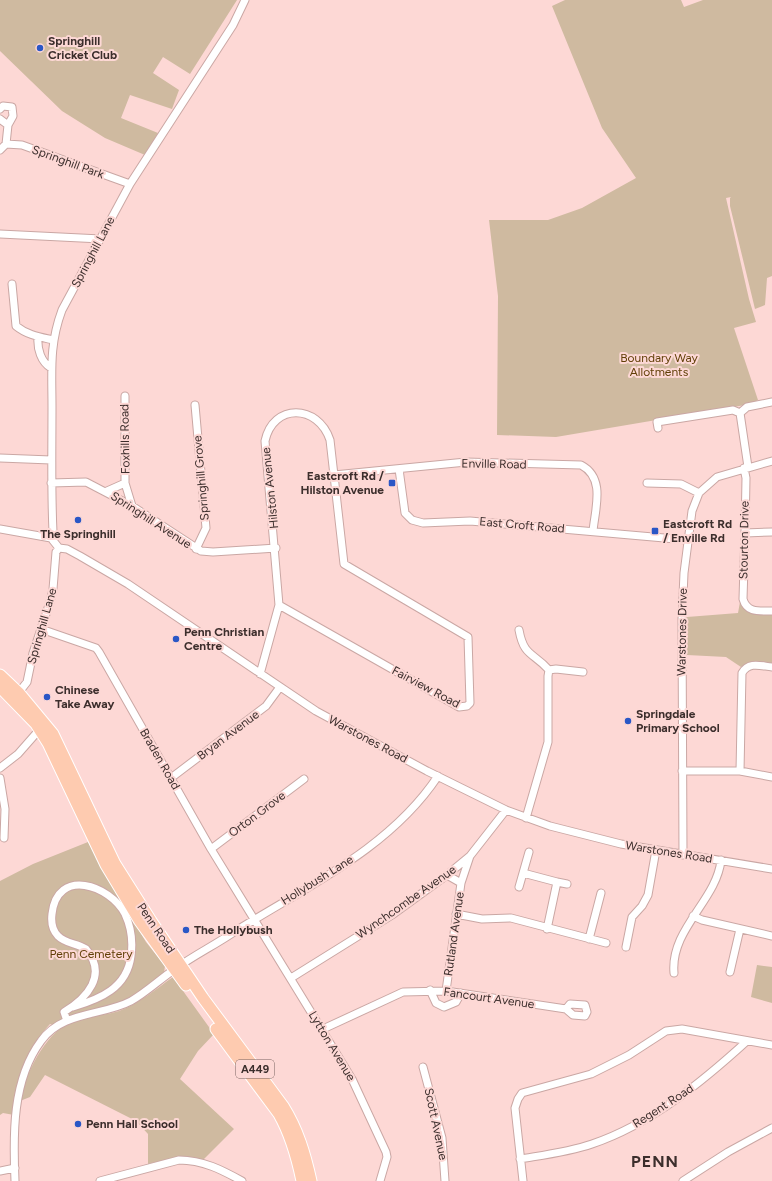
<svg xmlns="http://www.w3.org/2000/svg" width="772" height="1181" font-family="Figtree,sans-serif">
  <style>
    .green { fill: #cfbaa0 }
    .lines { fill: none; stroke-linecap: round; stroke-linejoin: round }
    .minor-casing { stroke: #caa7a4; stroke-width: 9 }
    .highway-casing { stroke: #fff; stroke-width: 13 }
    .minor { stroke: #fff; stroke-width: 7 }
    .highway { stroke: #fecbb0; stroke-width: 11 }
    .poi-dot { fill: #2a57c6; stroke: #fdd8d5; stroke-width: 1.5 }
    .labels { text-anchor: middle; stroke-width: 4; stroke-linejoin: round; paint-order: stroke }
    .shield { fill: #fdd8d5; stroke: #76615f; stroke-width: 1 }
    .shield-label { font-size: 11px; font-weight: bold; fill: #3c2e2c }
    .poi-label { font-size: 12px; font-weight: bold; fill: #3c2e2c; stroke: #fdd8d5; text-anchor: start }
    .street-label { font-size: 12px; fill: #3c2e2c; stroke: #fdd8d5 }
    .park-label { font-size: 12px; fill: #613f07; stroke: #fdd8d5 }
    .district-label { font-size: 16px; font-weight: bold; letter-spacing: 1px; fill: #3c2e2c; stroke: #fdd8d5 }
  </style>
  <rect width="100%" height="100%" fill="#fdd8d5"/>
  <!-- green -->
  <path class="green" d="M 0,0 L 237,0 L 190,74 L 163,57 L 153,73 L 179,90 L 172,109 L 130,95 L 121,118 L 158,133 L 145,155 L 105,138 L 62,111 L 0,51 Z
    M 565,0 L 681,0 L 684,7 L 703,0 L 772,0 L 772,276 L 767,278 L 765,305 L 755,309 L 730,206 L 730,198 L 731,197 L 726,198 L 749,299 L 756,322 L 734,328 L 758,400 L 751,404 L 556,437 L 497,435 L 498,296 L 489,220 L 548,220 L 582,208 L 636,178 L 602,128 L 552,6 Z
    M 740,602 L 748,612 L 772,615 L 772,664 L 750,662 L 741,667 L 726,657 L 687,655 L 687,617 L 738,613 Z
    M 88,842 L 106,876 L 146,942 L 165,966 L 164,973 L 129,1000 L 55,1026 L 50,1024 L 43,1032 L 19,1080 L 14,1115 L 3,1113 L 0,1115 L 0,881 L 33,864 Z
    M 757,965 L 772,967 L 772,1003 L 751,997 Z
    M 173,977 L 214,1034 L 198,1051 L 180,1079 L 234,1129 L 204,1159 L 173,1158 L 148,1164 L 148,1134 L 136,1121 L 45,1075 L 30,1097 L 20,1101 C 24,1076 45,1034 69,1023 C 84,1016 103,1016 119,1011 C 138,1004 156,989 173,977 Z"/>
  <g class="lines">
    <!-- minor casing -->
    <g class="minor-casing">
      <path id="minor" d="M 0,109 L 3,106 L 12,107 L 13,116 L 8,125 L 6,144
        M 0,119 L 8,125
        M 0,150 L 6,144 L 22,145 L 130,184
        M 0,234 L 101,239
        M 12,284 L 16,326 C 27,335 40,337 53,340
        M 38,337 C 37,349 41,362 51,368
        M 125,396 L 125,483
        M 195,405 L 206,528 L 196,549
        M 740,413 L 748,467
        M 740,413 L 747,407 L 772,402
        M 658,428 L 657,422 L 733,410 L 740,413
        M 0,458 L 51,460
        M 744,468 L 746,478 L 745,533 L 743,599 C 747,613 759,611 772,611
        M 399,469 L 405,513 L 412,520 L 423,523 L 470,521 L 687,540
        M 334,475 L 466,462 L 581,465 C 606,478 595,509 593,531
        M 51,483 L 86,482 L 132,506 L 201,551 L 213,552 L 276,548
        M 647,483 L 681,484 L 699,493
        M 107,491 L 125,483 L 132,506
        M 0,529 L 51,538 L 59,548 L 67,549 L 80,556 L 128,584 L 316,711 L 427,771 L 506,810 L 550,826 L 621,844 L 772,869
        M 745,533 L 772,532
        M 51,538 L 53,532 C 51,490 52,449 52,407 C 52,371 49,345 62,310 L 130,184 L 233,25 L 245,0
        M 41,629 L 96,648 L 99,652 L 211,849 L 352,1079 L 386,1152 L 387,1157 L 380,1181
        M 519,630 C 524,657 533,652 549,670
        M 260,674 L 279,605 L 265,441 C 273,403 318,404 330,440 L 344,564 L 468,637 L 470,703 L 467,706 L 459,707 L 279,605
        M 16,696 L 27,682 L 33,653 L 50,602 L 53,589 L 56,552 L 59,548
        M 0,768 L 18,754 L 40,729
        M 682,771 L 740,771 L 772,777
        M 740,771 L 742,673 C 749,661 761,666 772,667
        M 0,778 L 5,809 L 4,838
        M 171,778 L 266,706 L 280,687
        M 526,818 L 548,742 L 548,676 L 549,670 L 556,669 L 583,672
        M 211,849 L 304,779
        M 683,855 L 682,619 L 684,573 L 692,511 L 699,493 L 717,477 L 772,461
        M 523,873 L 557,882 L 547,929
        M 447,875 L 461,883
        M 557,882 L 567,884
        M 519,887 L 529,852
        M 456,914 L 482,919 L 511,918 L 606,943
        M 693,916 L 702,920 L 772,936
        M 589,939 L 601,893
        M 626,947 L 632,917 L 642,906 L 648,895 L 656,850
        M 730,972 L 740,929
        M 674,973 C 670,929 717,900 721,860
        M 291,978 L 392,915 L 447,875 L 470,856 L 506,810
        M 430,990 L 436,1003 L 444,1007 L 456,1002 L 461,993
        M 446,991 L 461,883 L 470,856
        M 67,1021 L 64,1012 C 87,998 108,975 86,949 C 77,943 66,944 58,936 C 52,930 51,922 52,914 C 57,867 110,885 125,914 C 131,927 133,942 131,956 C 127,988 100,999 73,1007
        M 323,1029 L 403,992 L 446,991 L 566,1009 L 573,1015 L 585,1016 L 587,1012 L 585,1005 L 570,1004 L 566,1009
        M 423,1067 L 442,1138 L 445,1181
        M 520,1159 C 544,1155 569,1152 592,1144 C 651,1124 702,1082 747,1041
        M 0,1171 L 15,1168
        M 15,1181 C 13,1135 12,1080 41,1041 C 62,1011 103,1016 131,1001 C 147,992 160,979 175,969 C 193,956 213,946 231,934 C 303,888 389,850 438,776
        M 100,1181 L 179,1160 C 203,1160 222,1170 242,1181
        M 523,1181 L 515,1108 L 518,1099 L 522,1093 L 591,1074 L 629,1055 L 666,1031 L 682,1029 L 772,1045
        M 683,1181 L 728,1152 L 772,1128"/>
    </g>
    <!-- highway casing -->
    <g class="highway-casing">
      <path id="highway" d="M 0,675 L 19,693 L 53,734 L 115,864 L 151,921 L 203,998 L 283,1106 C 298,1130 305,1154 311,1181
        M 0,687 L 36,724 L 48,743 L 106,865 L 139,920 L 186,985
        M 216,1029 L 279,1114 C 291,1135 297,1157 302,1181"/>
    </g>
    <!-- minor -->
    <use href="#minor" class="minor"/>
    <!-- highway -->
    <use href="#highway" class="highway"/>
  </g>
  <!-- markers -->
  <g class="poi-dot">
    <circle cx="40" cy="48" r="4"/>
    <rect x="388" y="479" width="8" height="8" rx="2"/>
    <circle cx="78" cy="520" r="4"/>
    <rect x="651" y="527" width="8" height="8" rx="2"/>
    <circle cx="176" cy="639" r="4"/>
    <circle cx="47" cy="697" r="4"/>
    <circle cx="628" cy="721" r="4"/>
    <circle cx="186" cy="930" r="4"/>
    <circle cx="78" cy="1124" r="4"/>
  </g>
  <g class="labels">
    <!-- shield labels -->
    <rect class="shield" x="236" y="1060" width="38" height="18" rx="3"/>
    <g class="shield-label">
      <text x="255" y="1073">A449</text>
    </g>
    <!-- poi labels -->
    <g class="poi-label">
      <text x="48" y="45">Springhill<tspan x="48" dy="14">Cricket Club</tspan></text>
      <text x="384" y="480" text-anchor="end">Eastcroft Rd /<tspan x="384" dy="14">Hilston Avenue</tspan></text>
      <text x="663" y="528">Eastcroft Rd<tspan x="663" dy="14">/ Enville Rd</tspan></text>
      <text x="78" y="538" text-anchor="middle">The Springhill</text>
      <text x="184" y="636">Penn Christian<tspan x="184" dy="14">Centre</tspan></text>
      <text x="55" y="694">Chinese<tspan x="55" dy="14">Take Away</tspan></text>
      <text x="636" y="718">Springdale<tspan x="636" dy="14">Primary School</tspan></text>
      <text x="194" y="934">The Hollybush</text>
      <text x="86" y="1128">Penn Hall School</text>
    </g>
    <!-- street labels -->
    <g class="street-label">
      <text transform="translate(68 162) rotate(20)" y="4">Springhill Park</text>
      <text transform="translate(93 252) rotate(-62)" y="4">Springhill Lane</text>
      <text transform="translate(125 439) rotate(-91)" y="4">Foxhills Road</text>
      <text transform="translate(494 464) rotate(1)" y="4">Enville Road</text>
      <text transform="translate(201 478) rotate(-95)" y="4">Springhill Grove</text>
      <text transform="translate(270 488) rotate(-96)" y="4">Hilston Avenue</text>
      <text transform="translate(151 520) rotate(33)" y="4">Springhill Avenue</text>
      <text transform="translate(522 525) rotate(5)" y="4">East Croft Road</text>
      <text transform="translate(744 540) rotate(-89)" y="4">Stourton Drive</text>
      <text transform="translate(42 626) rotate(-74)" y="4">Springhill Lane</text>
      <text transform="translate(682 632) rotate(-89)" y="4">Warstones Drive</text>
      <text transform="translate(426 687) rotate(28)" y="4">Fairview Road</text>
      <text transform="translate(228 735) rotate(-37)" y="4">Bryan Avenue</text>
      <text transform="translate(368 739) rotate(28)" y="4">Warstones Road</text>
      <text transform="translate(160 759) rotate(60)" y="4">Braden Road</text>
      <text transform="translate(257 814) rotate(-37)" y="4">Orton Grove</text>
      <text transform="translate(669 852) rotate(9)" y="4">Warstones Road</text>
      <text transform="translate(317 880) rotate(-32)" y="4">Hollybush Lane</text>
      <text transform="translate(406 902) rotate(-35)" y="4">Wynchcombe Avenue</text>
      <text transform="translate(156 928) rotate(56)" y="4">Penn Road</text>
      <text transform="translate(454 934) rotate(-82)" y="4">Rutland Avenue</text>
      <text transform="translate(489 998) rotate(8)" y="4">Fancourt Avenue</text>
      <text transform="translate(332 1046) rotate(59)" y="4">Lytton Avenue</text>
      <text transform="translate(663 1106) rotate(-33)" y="4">Regent Road</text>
      <text transform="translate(436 1124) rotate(78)" y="4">Scott Avenue</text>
    </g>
    <!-- park labels -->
    <g class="park-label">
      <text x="659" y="362">Boundary Way<tspan x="659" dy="14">Allotments</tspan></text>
      <text x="91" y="958">Penn Cemetery</text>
    </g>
    <!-- district labels -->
    <g class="district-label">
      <text x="655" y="1167">PENN</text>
    </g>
  </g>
</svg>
